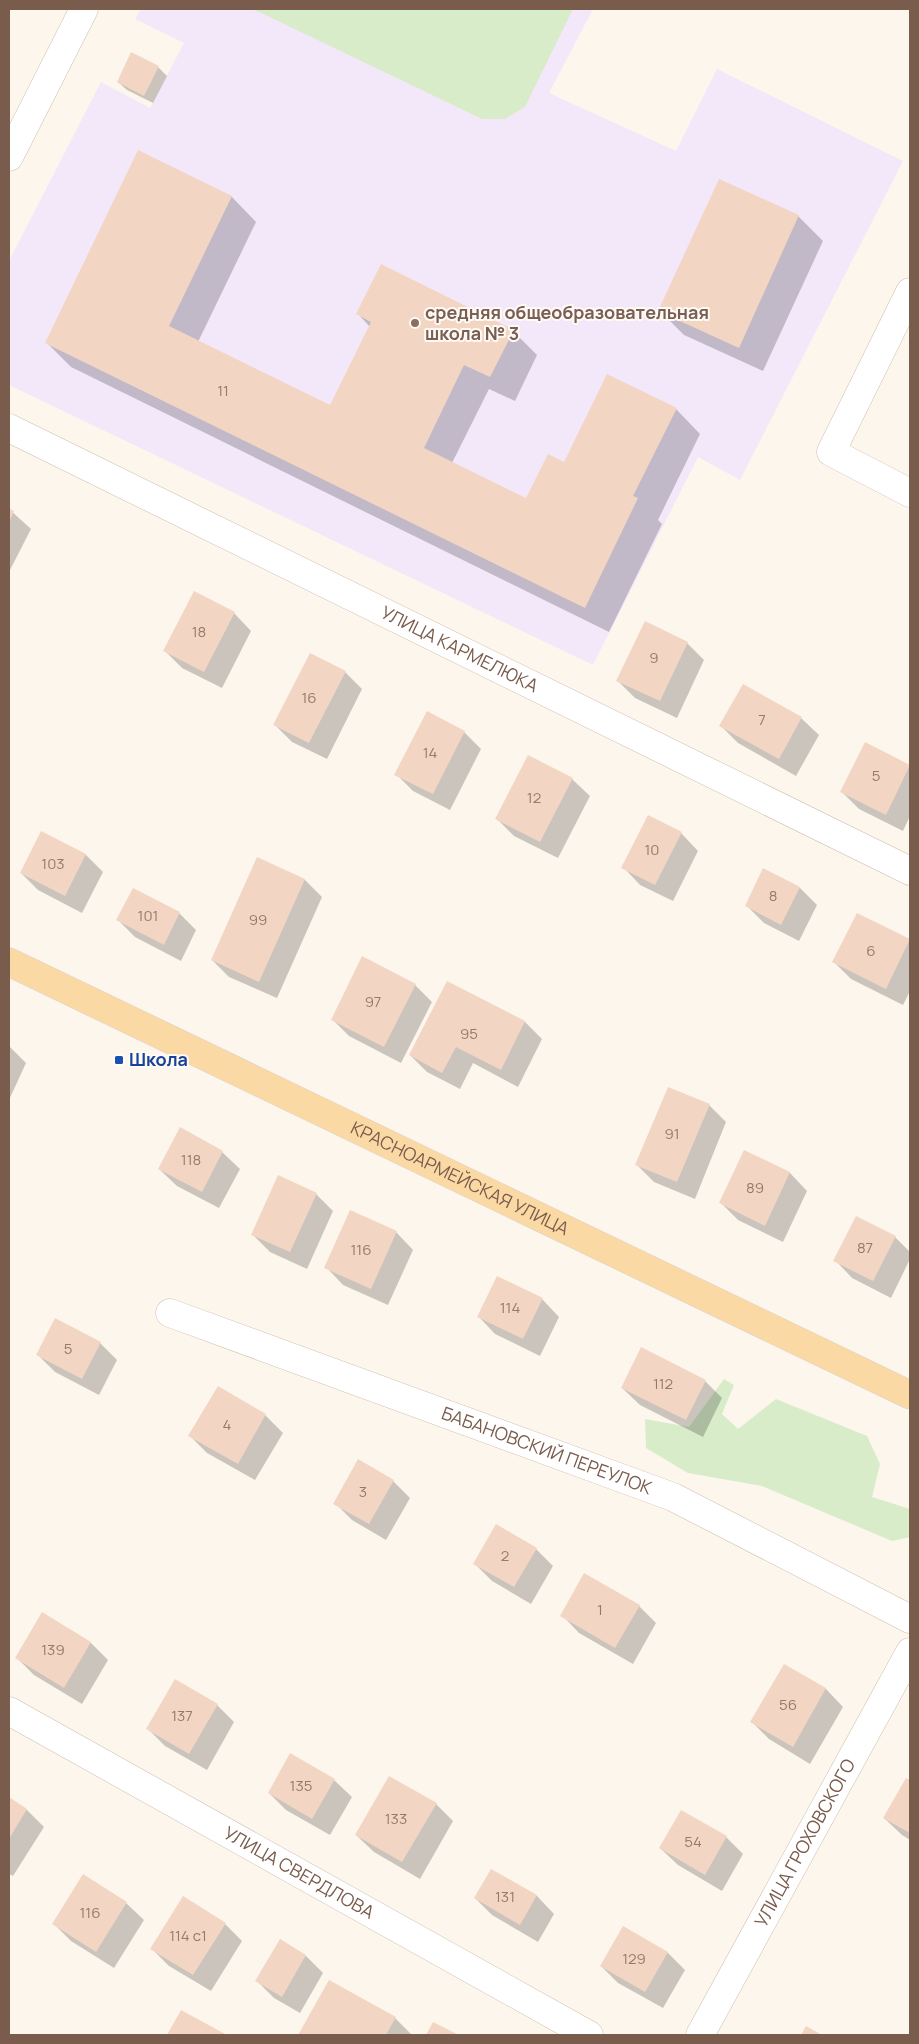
<svg xmlns="http://www.w3.org/2000/svg" width="919" height="2044" font-family="Manrope,sans-serif">
  <style>
    .education { fill: #f3e8fa }
    .green { fill: #d8ecc9 }
    .shadow { fill: #0003 }
    .building { fill: #f3d5c3 }
    .lines { fill: none; stroke-linecap: round; stroke-linejoin: round }
    .minor-casing { stroke: #d1beb0; stroke-width: 29 }
    .major-casing { stroke: #dad1cd; stroke-width: 29 }
    .minor { stroke: #fff; stroke-width: 28 }
    .major { stroke: #fbd9a5; stroke-width: 28 }
    .education-dot { fill: #8d6e63; stroke: #fffaf3; stroke-width: 2 }
    .transit-dot { fill: #1a4fb4; stroke: #fffaf3; stroke-width: 2 }
    .labels { text-anchor: middle; stroke-width: 4; stroke-linejoin: round; paint-order: stroke }
    .number-label { font-size: 15px; fill: #987a6a }
    .education-label { font-size: 18px; font-weight: bold; fill: #785e54; stroke: #fffaf3; text-anchor: start }
    .street-label { font-size: 18px; fill: #7a5c4d; stroke: #fffaf3 }
    .transit-label { font-size: 18px; font-weight: bold; fill: #164399; stroke: #fffaf3; text-anchor: start }
  </style>
  <rect width="100%" height="100%" fill="#fdf6ec"/>
  <!-- education -->
  <path class="education" d="M 141,9 L 593,9 L 549,93 L 676,151 L 717,69 L 903,161 L 740,480 L 698,457 L 593,665 L 9,385 L 9,261 L 101,82 L 150,108 L 184,43 L 135,19 Z"/>
  <!-- green -->
  <path class="green" d="M 253,9 L 573,9 L 525,107 L 505,119 L 482,119 Z
    M 724,1379 L 734,1385 L 722,1414 L 738,1429 L 776,1399 L 867,1436 L 880,1464 L 872,1497 L 910,1509 L 910,1537 L 892,1541 L 762,1486 L 688,1473 L 646,1448 L 645,1419 L 689,1427 Z"/>
  <!-- shadow -->
  <path class="shadow" d="M 158,67 L 167,76 L 153,103 L 127,90 L 118,82 Z
    M 139,152 L 232,197 L 256,222 L 198,342 L 331,407 L 370,327 L 358,314 L 513,331 L 537,355 L 515,401 L 489,389 L 452,463 L 527,500 L 565,464 L 676,409 L 700,434 L 658,520 L 662,524 L 609,632 L 71,367 L 46,342 Z
    M 720,180 L 798,216 L 823,241 L 763,371 L 684,335 L 660,311 Z
    M 9,509 L 31,529 L 9,572 Z
    M 194,593 L 234,613 L 251,631 L 222,688 L 182,668 L 165,651 Z
    M 687,643 L 704,660 L 677,718 L 635,698 L 618,681 Z
    M 345,672 L 362,689 L 327,759 L 292,742 L 275,725 Z
    M 801,718 L 819,735 L 796,776 L 738,743 L 721,726 Z
    M 464,732 L 481,749 L 450,810 L 413,791 L 396,774 Z
    M 909,766 L 910,816 L 903,831 L 859,809 L 842,792 Z
    M 572,779 L 590,796 L 558,858 L 514,836 L 497,819 Z
    M 41,833 L 86,855 L 103,872 L 82,913 L 38,890 L 21,873 Z
    M 681,833 L 698,851 L 673,901 L 640,885 L 623,867 Z
    M 257,859 L 305,880 L 322,897 L 277,998 L 229,977 L 212,960 Z
    M 800,888 L 817,905 L 799,941 L 764,923 L 746,905 Z
    M 179,913 L 196,930 L 181,961 L 135,937 L 118,920 Z
    M 857,914 L 910,941 L 910,991 L 903,1005 L 851,979 L 834,962 Z
    M 447,983 L 525,1022 L 542,1039 L 518,1087 L 473,1063 L 460,1089 L 427,1072 L 410,1055 Z
    M 415,985 L 432,1002 L 401,1063 L 349,1036 L 332,1019 Z
    M 9,1046 L 26,1063 L 9,1100 Z
    M 709,1105 L 726,1122 L 695,1199 L 654,1182 L 637,1165 Z
    M 222,1152 L 240,1169 L 219,1208 L 177,1186 L 159,1169 Z
    M 745,1152 L 790,1173 L 807,1191 L 783,1242 L 738,1220 L 721,1203 Z
    M 316,1194 L 333,1211 L 307,1269 L 270,1252 L 253,1235 Z
    M 396,1232 L 413,1250 L 388,1305 L 343,1285 L 326,1267 Z
    M 895,1237 L 910,1252 L 910,1259 L 891,1298 L 852,1278 L 835,1260 Z
    M 542,1299 L 559,1317 L 540,1356 L 495,1334 L 478,1316 Z
    M 100,1343 L 117,1360 L 99,1395 L 55,1372 L 38,1355 Z
    M 705,1381 L 722,1398 L 703,1437 L 640,1405 L 622,1388 Z
    M 218,1388 L 265,1415 L 283,1433 L 255,1480 L 207,1453 L 190,1436 Z
    M 393,1481 L 410,1498 L 386,1540 L 352,1520 L 335,1503 Z
    M 536,1549 L 553,1566 L 531,1604 L 492,1581 L 475,1564 Z
    M 639,1606 L 656,1623 L 633,1664 L 579,1633 L 562,1615 Z
    M 43,1614 L 91,1643 L 108,1660 L 82,1704 L 34,1675 L 17,1658 Z
    M 785,1665 L 826,1689 L 843,1707 L 810,1764 L 769,1739 L 752,1722 Z
    M 217,1705 L 234,1722 L 207,1770 L 165,1746 L 148,1729 Z
    M 906,1779 L 910,1782 L 910,1840 L 902,1835 L 884,1818 Z
    M 334,1780 L 352,1797 L 330,1835 L 286,1810 L 269,1793 Z
    M 9,1799 L 27,1810 L 44,1827 L 13,1876 L 9,1874 Z
    M 436,1804 L 453,1821 L 420,1879 L 374,1852 L 356,1835 Z
    M 726,1837 L 743,1854 L 722,1891 L 678,1865 L 660,1848 Z
    M 491,1870 L 537,1896 L 554,1914 L 538,1942 L 492,1915 L 475,1898 Z
    M 83,1876 L 126,1903 L 144,1920 L 114,1968 L 71,1941 L 54,1924 Z
    M 225,1924 L 242,1941 L 211,1991 L 169,1966 L 152,1949 Z
    M 623,1928 L 668,1953 L 685,1970 L 663,2008 L 618,1983 L 601,1966 Z
    M 281,1941 L 306,1956 L 323,1973 L 300,2013 L 274,1998 L 257,1981 Z
    M 329,1981 L 395,2018 L 412,2035 L 300,2035 Z
    M 182,2012 L 224,2035 L 169,2035 Z"/>
  <!-- building -->
  <path class="building" d="M 131,52 L 159,66 L 144,96 L 117,82 Z
    M 138,150 L 232,196 L 169,326 L 330,405 L 371,322 L 356,314 L 381,264 L 514,330 L 490,377 L 464,365 L 424,448 L 526,498 L 548,454 L 564,462 L 607,374 L 677,408 L 633,496 L 638,498 L 585,608 L 45,343 Z
    M 719,179 L 799,215 L 739,348 L 658,311 Z
    M 9,508 L 14,511 L 9,522 Z
    M 194,591 L 235,612 L 204,672 L 163,651 Z
    M 645,621 L 688,642 L 660,701 L 616,681 Z
    M 310,653 L 346,671 L 309,743 L 273,725 Z
    M 743,684 L 802,717 L 779,759 L 719,726 Z
    M 427,711 L 465,731 L 433,794 L 394,775 Z
    M 865,742 L 910,765 L 886,815 L 840,792 Z
    M 528,755 L 573,778 L 540,842 L 495,819 Z
    M 648,815 L 682,832 L 655,885 L 621,868 Z
    M 41,831 L 86,854 L 65,896 L 20,873 Z
    M 257,857 L 305,879 L 259,982 L 211,960 Z
    M 763,868 L 800,887 L 781,925 L 745,906 Z
    M 133,888 L 180,912 L 164,945 L 116,920 Z
    M 857,913 L 910,939 L 886,989 L 832,962 Z
    M 362,956 L 416,984 L 384,1047 L 331,1020 Z
    M 447,981 L 525,1021 L 501,1070 L 456,1047 L 442,1073 L 409,1055 Z
    M 668,1087 L 710,1104 L 677,1182 L 635,1165 Z
    M 180,1127 L 223,1151 L 202,1192 L 158,1169 Z
    M 744,1150 L 790,1172 L 765,1226 L 719,1203 Z
    M 278,1175 L 317,1193 L 290,1252 L 251,1235 Z
    M 350,1210 L 397,1231 L 371,1289 L 324,1268 Z
    M 856,1216 L 896,1236 L 873,1281 L 833,1261 Z
    M 497,1276 L 543,1298 L 523,1339 L 477,1317 Z
    M 55,1318 L 101,1342 L 82,1379 L 36,1355 Z
    M 641,1347 L 706,1380 L 686,1420 L 621,1388 Z
    M 218,1386 L 266,1414 L 238,1464 L 188,1436 Z
    M 358,1459 L 394,1480 L 369,1524 L 333,1504 Z
    M 496,1524 L 537,1548 L 514,1587 L 473,1564 Z
    M 584,1573 L 640,1605 L 615,1648 L 560,1616 Z
    M 42,1612 L 91,1642 L 64,1688 L 15,1658 Z
    M 784,1664 L 826,1688 L 793,1747 L 750,1722 Z
    M 175,1679 L 218,1704 L 189,1754 L 146,1729 Z
    M 290,1753 L 335,1779 L 312,1819 L 268,1793 Z
    M 389,1776 L 437,1803 L 402,1862 L 355,1835 Z
    M 906,1778 L 910,1780 L 910,1833 L 883,1818 Z
    M 9,1797 L 27,1809 L 9,1839 Z
    M 681,1810 L 727,1836 L 705,1875 L 659,1848 Z
    M 491,1869 L 537,1895 L 520,1925 L 474,1898 Z
    M 83,1874 L 127,1902 L 96,1952 L 52,1924 Z
    M 183,1896 L 226,1923 L 193,1975 L 150,1949 Z
    M 623,1926 L 668,1952 L 645,1992 L 600,1966 Z
    M 280,1939 L 306,1955 L 282,1997 L 255,1981 Z
    M 329,1980 L 396,2017 L 386,2035 L 298,2035 Z
    M 181,2010 L 227,2035 L 167,2035 Z
    M 433,2022 L 459,2035 L 426,2035 Z
    M 806,2026 L 822,2035 L 801,2035 Z"/>
  <g class="lines">
    <!-- minor casing -->
    <g class="minor-casing">
      <g id="minor">
        <path d="M 9,157 L 84,9"/>
        <path d="M 910,292 L 831,452 L 910,493"/>
        <path id="s1" d="M 9,428 L 910,871"/>
        <path id="s2" d="M 170,1313 L 673,1497 L 910,1619"/>
        <path id="s3" d="M 9,1711 L 589,2035"/>
        <path id="s4" d="M 700,2035 L 910,1652"/>
      </g>
    </g>
    <!-- major casing -->
    <g class="major-casing">
      <g id="major">
        <path id="s5" d="M 9,962 L 910,1395"/>
      </g>
    </g>
    <!-- minor -->
    <use href="#minor" class="minor"/>
    <!-- major -->
    <use href="#major" class="major"/>
  </g>
  <!-- markers -->
  <circle class="education-dot" cx="415" cy="323" r="5"/>
  <rect class="transit-dot" x="114" y="1055" width="10" height="10" rx="2.5"/>
  <g class="labels">
    <!-- number labels -->
    <g class="number-label">
      <text x="223" y="396">11</text>
      <text x="199" y="637">18</text>
      <text x="654" y="663">9</text>
      <text x="309" y="703">16</text>
      <text x="762" y="725">7</text>
      <text x="430" y="758">14</text>
      <text x="876" y="781">5</text>
      <text x="534" y="803">12</text>
      <text x="652" y="855">10</text>
      <text x="53" y="869">103</text>
      <text x="773" y="901">8</text>
      <text x="148" y="921">101</text>
      <text x="258" y="925">99</text>
      <text x="871" y="956">6</text>
      <text x="373" y="1007">97</text>
      <text x="469" y="1039">95</text>
      <text x="672" y="1139">91</text>
      <text x="191" y="1165">118</text>
      <text x="755" y="1193">89</text>
      <text x="865" y="1253">87</text>
      <text x="361" y="1255">116</text>
      <text x="510" y="1313">114</text>
      <text x="68" y="1354">5</text>
      <text x="663" y="1389">112</text>
      <text x="227" y="1430">4</text>
      <text x="363" y="1497">3</text>
      <text x="505" y="1561">2</text>
      <text x="600" y="1615">1</text>
      <text x="53" y="1655">139</text>
      <text x="788" y="1710">56</text>
      <text x="182" y="1721">137</text>
      <text x="301" y="1791">135</text>
      <text x="396" y="1824">133</text>
      <text x="693" y="1847">54</text>
      <text x="505" y="1902">131</text>
      <text x="90" y="1918">116</text>
      <text x="188" y="1941">114 с1</text>
      <text x="634" y="1964">129</text>
    </g>
    <!-- education labels -->
    <g class="education-label">
      <text x="425" y="319">средняя общеобразовательная<tspan x="425" dy="21">школа № 3</tspan></text>
    </g>
    <!-- street labels -->
    <g class="street-label">
      <text dy="6" stroke="none"><textPath href="#s1" startOffset="502">УЛИЦА КАРМЕЛЮКА</textPath></text>
      <text dy="6" stroke="none"><textPath href="#s5" startOffset="500">КРАСНОАРМЕЙСКАЯ УЛИЦА</textPath></text>
      <text dy="6" stroke="none"><textPath href="#s2" startOffset="401">БАБАНОВСКИЙ ПЕРЕУЛОК</textPath></text>
      <text dy="6" stroke="none"><textPath href="#s4" startOffset="219">УЛИЦА ГРОХОВСКОГО</textPath></text>
      <text dy="6" stroke="none"><textPath href="#s3" startOffset="332">УЛИЦА СВЕРДЛОВА</textPath></text>
    </g>
    <!-- transit labels -->
    <g class="transit-label">
      <text x="129" y="1066">Школа</text>
    </g>
  </g>
  <!-- border -->
  <rect width="919" height="2044" fill="none" stroke="#7a5c4d" stroke-width="20"/>
</svg>
